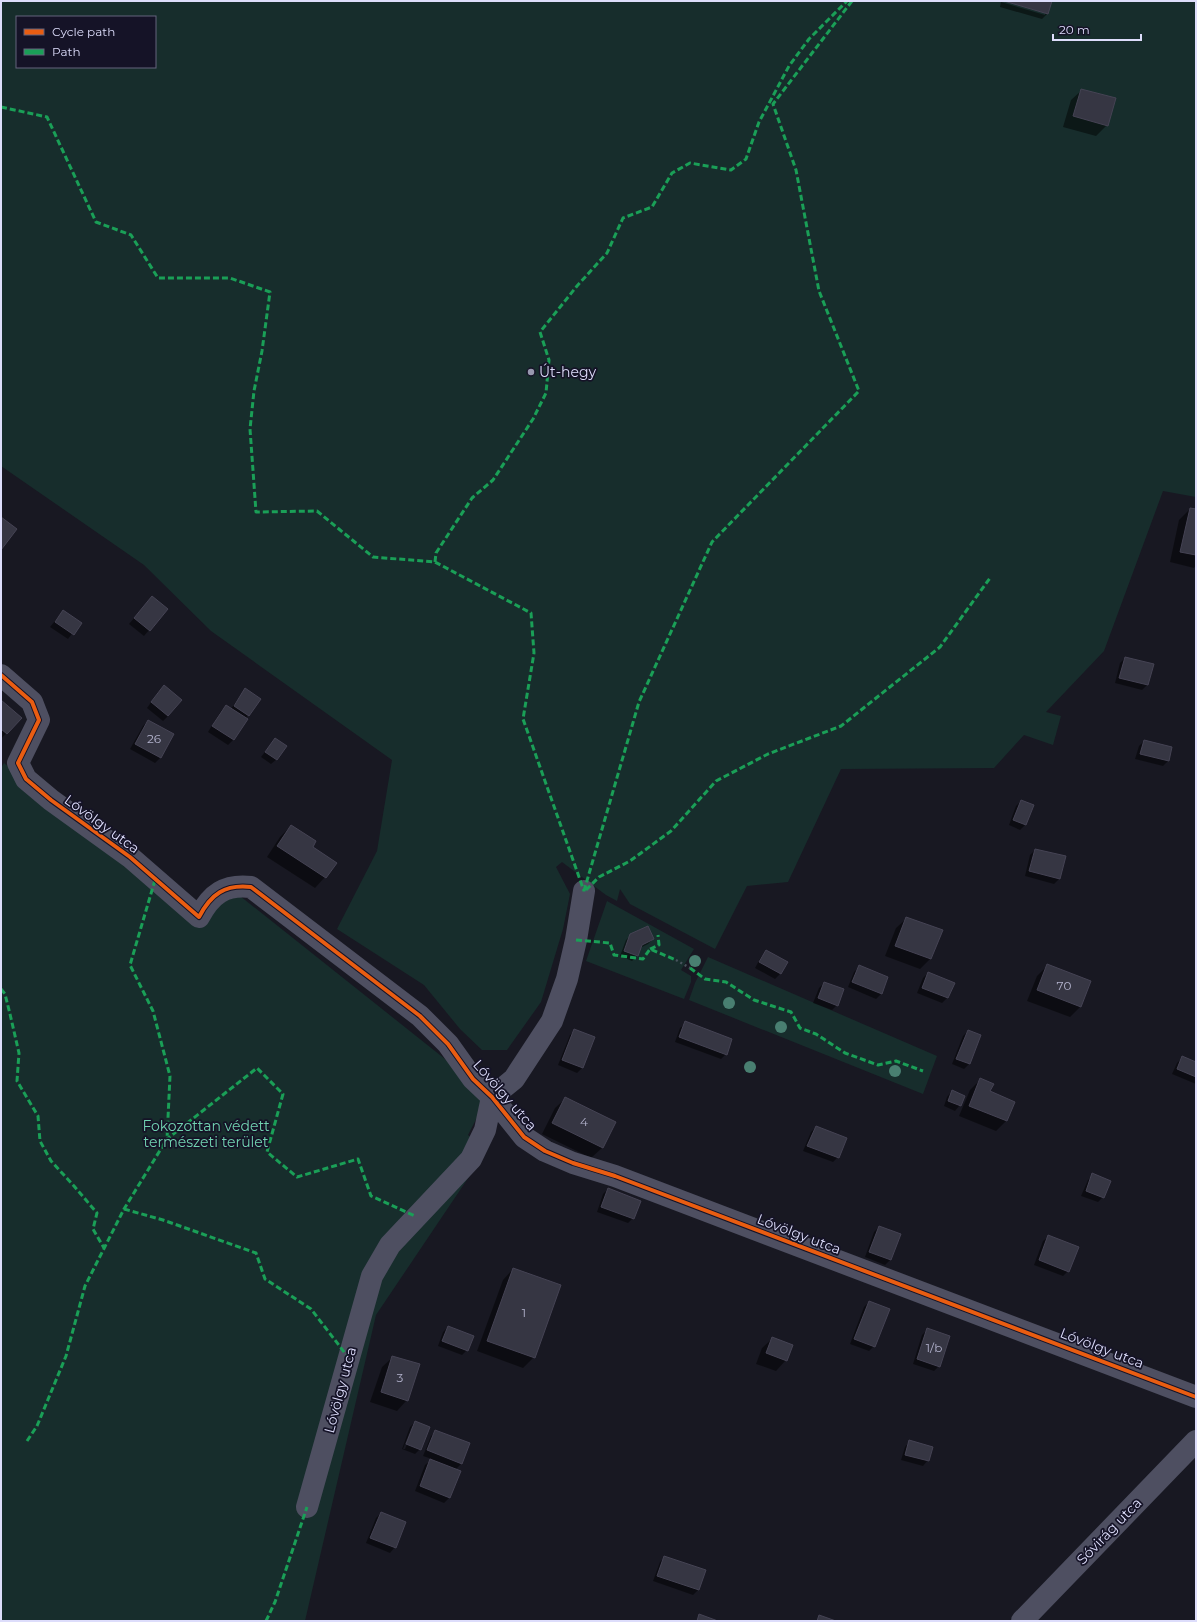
<svg xmlns="http://www.w3.org/2000/svg" width="1197" height="1622" font-family="Montserrat,sans-serif">
  <style>
    .green { fill: #172d2c; fill-rule: evenodd }
    .shadow { fill: #0007; fill-rule: evenodd }
    .building { fill: #363643; stroke: #454354 }
    .lines { fill: none; stroke-linecap: round; stroke-linejoin: round }
    .path { stroke: #48535d; stroke-width: 2.5; stroke-dasharray: 2 3; stroke-linecap: butt }
    .minor { stroke: #4e4f61; stroke-width: 22 }
    .quiet { stroke: #1a9f57; stroke-width: 3; stroke-dasharray: 6 3; stroke-linecap: butt }
    .cycleway-casing { stroke: #151327; stroke-width: 6 }
    .cycleway { stroke: #e95d12; stroke-width: 4 }
    .tree { fill: #497f71 }
    .poi-dot { fill: #9898af; stroke: #151327; stroke-width: 1.5 }
    .labels { text-anchor: middle; stroke-width: 3.5; stroke-linejoin: round; paint-order: stroke }
    .number-label { font-size: 12px; fill: #b3b3cd }
    .poi-label { font-size: 14px; fill: #ddddfb; stroke: #151327; text-anchor: start }
    .street-label { font-size: 14px; fill: #ddddfb; stroke: #151327 }
    .park-label { font-size: 14px; fill: #71d3b1; stroke: #151327 }
  </style>
  <rect width="100%" height="100%" fill="#181822"/>
  <!-- green -->
  <path class="green" d="M 1,1 L 1196,1 L 1196,497 L 1163,491 L 1104,651 L 1046,712 L 1061,716 L 1053,745 L 1024,735 L 994,768 L 841,769 L 788,882 L 747,886 L 715,949 L 630,904 L 620,889 L 617,901 L 606,895 L 562,862 L 556,867 L 570,894 L 563,929 L 541,1002 L 507,1050 L 482,1050 L 460,1029 L 424,985 L 337,929 L 377,851 L 392,760 L 211,631 L 144,565 L 1,466 ZM 17,17 L 155,17 L 155,67 L 17,67 Z
    M 4,763 L 171,905 L 199,927 L 225,884 L 489,1094 L 468,1135 L 487,1150 L 376,1315 L 305,1621 L 1,1621 L 1,768 Z
    M 607,901 L 694,949 L 681,970 L 691,976 L 691,982 L 684,999 L 586,961 Z
    M 708,957 L 937,1056 L 923,1094 L 689,1000 L 695,983 Z"/>
  <!-- shadow -->
  <path class="shadow" d="M 1004,1 L 1051,1 L 1047,14 L 1042,19 L 1000,7 L 1001,2 L 1045,15 L 1045,13 Z
    M 1082,90 L 1107,125 L 1096,136 L 1063,127 L 1071,100 Z
    M 1190,509 L 1196,510 L 1196,565 L 1194,568 L 1170,562 L 1179,520 Z
    M 152,597 L 167,609 L 144,636 L 129,624 Z
    M 63,611 L 80,623 L 68,639 L 50,627 Z
    M 1125,658 L 1152,665 L 1147,685 L 1142,690 L 1115,683 L 1120,663 Z
    M 245,689 L 248,715 L 233,740 L 228,745 L 208,732 L 221,711 L 226,706 L 231,709 Z
    M 159,691 L 168,716 L 163,721 L 147,708 Z
    M 1,702 L 20,718 L 1,739 Z
    M 148,721 L 173,734 L 160,758 L 155,763 L 130,749 L 143,726 Z
    M 275,739 L 277,759 L 271,764 L 261,757 Z
    M 1144,741 L 1171,748 L 1168,761 L 1163,766 L 1135,759 L 1139,746 Z
    M 1021,801 L 1033,806 L 1025,825 L 1020,830 L 1009,825 L 1016,806 Z
    M 291,826 L 311,847 L 325,877 L 315,888 L 267,857 L 280,837 Z
    M 1035,850 L 1059,879 L 1054,884 L 1025,876 L 1030,855 Z
    M 907,918 L 930,959 L 920,969 L 885,956 L 896,928 Z
    M 631,935 L 653,939 L 648,944 L 640,948 L 637,956 L 632,961 L 620,956 L 626,940 Z
    M 766,952 L 786,962 L 780,974 L 775,979 L 755,968 L 761,957 Z
    M 1048,965 L 1090,982 L 1080,1007 L 1070,1017 L 1027,1001 L 1037,976 Z
    M 859,967 L 887,977 L 881,994 L 876,999 L 848,987 L 854,972 Z
    M 928,973 L 947,998 L 942,1003 L 917,993 L 923,978 Z
    M 824,983 L 837,1005 L 832,1010 L 813,1003 L 819,988 Z
    M 686,1023 L 726,1054 L 721,1059 L 675,1042 L 680,1028 Z
    M 575,1030 L 582,1068 L 577,1073 L 558,1065 L 570,1035 Z
    M 968,1031 L 980,1035 L 969,1064 L 964,1069 L 952,1064 L 963,1036 Z
    M 1182,1058 L 1196,1063 L 1196,1084 L 1172,1074 L 1177,1063 Z
    M 980,1080 L 1007,1120 L 996,1131 L 959,1116 L 970,1090 Z
    M 952,1091 L 960,1105 L 955,1111 L 944,1106 L 947,1097 Z
    M 566,1098 L 615,1123 L 602,1148 L 591,1158 L 542,1134 L 555,1108 Z
    M 816,1127 L 838,1157 L 833,1162 L 803,1151 L 811,1132 Z
    M 1093,1175 L 1103,1197 L 1098,1202 L 1081,1196 L 1088,1180 Z
    M 608,1189 L 633,1218 L 628,1223 L 597,1212 L 603,1194 Z
    M 879,1227 L 899,1235 L 890,1260 L 885,1265 L 865,1257 L 874,1232 Z
    M 1049,1236 L 1068,1271 L 1063,1276 L 1034,1265 L 1043,1241 Z
    M 513,1269 L 534,1357 L 523,1368 L 477,1351 L 503,1280 Z
    M 869,1302 L 874,1346 L 869,1351 L 850,1344 L 864,1307 Z
    M 448,1327 L 467,1350 L 462,1355 L 438,1346 L 443,1332 Z
    M 927,1330 L 939,1366 L 934,1371 L 913,1364 L 922,1335 Z
    M 773,1338 L 786,1360 L 776,1371 L 756,1364 L 762,1348 Z
    M 393,1357 L 407,1400 L 397,1411 L 370,1402 L 382,1367 Z
    M 415,1422 L 420,1449 L 415,1454 L 402,1449 L 410,1427 ZM 412,1426 L 414,1426 L 405,1449 L 403,1449 Z
    M 436,1431 L 461,1464 L 455,1470 L 449,1498 L 444,1503 L 415,1491 L 425,1465 L 432,1459 L 423,1456 L 431,1436 Z
    M 910,1441 L 928,1460 L 923,1466 L 901,1460 L 905,1447 Z
    M 381,1513 L 395,1547 L 390,1553 L 366,1543 L 376,1518 Z
    M 665,1557 L 698,1590 L 693,1595 L 653,1581 L 660,1562 Z"/>
  <!-- building -->
  <path class="building" d="M 1004,1 L 1052,1 L 1048,14 Z
    M 1081,89 L 1116,98 L 1108,126 L 1073,116 Z
    M 1190,508 L 1196,509 L 1196,555 L 1180,552 Z
    M 1,517 L 17,529 L 1,550 Z
    M 152,596 L 168,609 L 150,631 L 134,618 Z
    M 63,610 L 82,623 L 74,635 L 55,622 Z
    M 1125,657 L 1154,664 L 1148,685 L 1119,678 Z
    M 164,685 L 182,700 L 168,716 L 151,702 Z
    M 245,688 L 261,699 L 249,716 L 234,706 Z
    M 1,700 L 22,718 L 7,734 L 1,729 Z
    M 226,705 L 248,719 L 234,740 L 212,726 Z
    M 148,720 L 174,734 L 161,758 L 135,744 Z
    M 275,738 L 287,746 L 277,760 L 265,752 Z
    M 1144,740 L 1172,747 L 1169,761 L 1140,754 Z
    M 1021,800 L 1034,805 L 1026,825 L 1013,820 Z
    M 291,825 L 316,841 L 313,847 L 337,863 L 326,878 L 277,846 Z
    M 1035,849 L 1066,856 L 1060,879 L 1029,871 Z
    M 906,917 L 943,930 L 931,959 L 895,946 Z
    M 648,926 L 654,939 L 642,945 L 638,956 L 624,951 L 630,934 Z
    M 766,950 L 788,962 L 781,974 L 759,962 Z
    M 1047,964 L 1091,981 L 1081,1007 L 1037,990 Z
    M 859,965 L 888,977 L 882,994 L 852,982 Z
    M 928,972 L 955,983 L 948,998 L 922,988 Z
    M 824,982 L 844,989 L 838,1006 L 818,998 Z
    M 685,1021 L 732,1039 L 727,1055 L 679,1037 Z
    M 574,1029 L 595,1037 L 583,1068 L 562,1060 Z
    M 968,1030 L 981,1035 L 970,1064 L 956,1059 Z
    M 1182,1056 L 1196,1062 L 1196,1077 L 1177,1069 Z
    M 980,1078 L 994,1084 L 990,1091 L 1015,1102 L 1007,1121 L 969,1106 Z
    M 952,1090 L 965,1096 L 961,1106 L 948,1101 Z
    M 565,1097 L 616,1122 L 603,1148 L 552,1123 Z
    M 816,1126 L 847,1138 L 839,1158 L 807,1146 Z
    M 1092,1173 L 1111,1181 L 1104,1198 L 1086,1191 Z
    M 608,1188 L 641,1201 L 634,1219 L 601,1207 Z
    M 879,1226 L 901,1234 L 891,1260 L 869,1252 Z
    M 1048,1235 L 1079,1247 L 1069,1272 L 1039,1260 Z
    M 513,1268 L 561,1285 L 535,1358 L 487,1341 Z
    M 869,1301 L 890,1309 L 875,1347 L 854,1339 Z
    M 448,1326 L 474,1336 L 468,1351 L 442,1341 Z
    M 927,1328 L 950,1336 L 940,1367 L 917,1359 Z
    M 772,1337 L 793,1345 L 787,1361 L 766,1353 Z
    M 392,1356 L 420,1364 L 408,1401 L 381,1392 Z
    M 415,1421 L 430,1427 L 421,1450 L 406,1444 Z
    M 435,1430 L 470,1443 L 462,1464 L 427,1450 Z
    M 909,1440 L 933,1447 L 929,1461 L 905,1455 Z
    M 430,1459 L 461,1471 L 450,1498 L 420,1486 Z
    M 381,1512 L 406,1522 L 396,1548 L 370,1538 Z
    M 664,1556 L 706,1570 L 699,1590 L 657,1576 Z
    M 699,1614 L 718,1621 L 697,1621 Z
    M 819,1615 L 836,1621 L 817,1621 Z"/>
  <g class="lines">
    <!-- path -->
    <path class="path" d="M 676,960 L 690,968"/>
    <!-- minor -->
    <path class="minor" d="M 1,675 L 32,702 L 39,720 L 18,763 L 26,779 L 51,800 L 130,857 L 199,917 C 211,894 225,884 251,887 L 420,1016 L 448,1044 L 473,1079 L 492,1097 L 524,1137 L 545,1151 L 573,1163 L 615,1176 L 1196,1397
      M 307,1507 L 372,1276 L 390,1245 L 471,1159 L 485,1130 L 492,1097 L 514,1079 L 552,1021 L 567,979 L 576,940 L 584,891
      M 1022,1621 L 1196,1441"/>
    <!-- quiet -->
    <path class="quiet" d="M 1,107 L 47,117 L 96,222 L 131,235 L 158,278 L 230,278 L 270,292 L 262,351 L 254,391 L 250,429 L 256,512 L 317,511 L 373,557 L 435,562 L 531,613 L 534,653 L 523,719 L 584,891
      M 435,562 L 436,553 L 472,498 L 493,480 L 533,419 L 546,393 L 549,360 L 540,332 L 577,286 L 607,253 L 623,218 L 652,207 L 672,173 L 690,163 L 731,170 L 746,159 L 759,122 L 789,66 L 809,39 L 847,1
      M 155,880 L 130,965 L 153,1011 L 170,1076 L 167,1139
      M 586,890 L 599,877 L 630,861 L 671,831 L 716,781 L 768,754 L 841,726 L 940,647 L 990,578
      M 584,891 L 639,702 L 712,542 L 859,391 L 819,291 L 796,170 L 773,104 L 852,1
      M 576,940 L 610,943 L 614,955 L 643,959 L 650,949 L 676,960
      M 650,949 L 659,945 L 658,935
      M 690,968 L 705,979 L 726,982 L 754,1000 L 791,1012 L 800,1028 L 816,1034 L 845,1053 L 878,1065 L 896,1061 L 923,1071
      M 1,989 L 5,994 L 10,1014 L 19,1053 L 17,1081 L 38,1116 L 40,1141 L 51,1161 L 74,1186 L 97,1213 L 93,1229 L 104,1248
      M 124,1209 L 163,1220 L 256,1253 L 265,1279 L 311,1309 L 348,1357
      M 27,1441 L 37,1426 L 66,1356 L 85,1286 L 124,1209 L 167,1139 L 257,1068 L 283,1094 L 267,1152 L 297,1177 L 358,1159 L 371,1196 L 415,1216
      M 266,1621 L 275,1602 L 307,1507"/>
    <!-- cycleway casing -->
    <g class="cycleway-casing">
      <path id="cycleway" d="M 1,675 L 32,702 L 39,720 L 18,763 L 26,779 L 51,800 L 130,857 L 199,917 C 211,894 225,884 251,887 L 420,1016 L 448,1044 L 473,1079 L 492,1097 L 524,1137 L 545,1151 L 573,1163 L 615,1176 L 1196,1397"/>
    </g>
    <!-- cycleway -->
    <use href="#cycleway" class="cycleway"/>
  </g>
  <!-- trees -->
  <g class="tree">
    <circle cx="695" cy="961" r="6"/>
    <circle cx="729" cy="1003" r="6"/>
    <circle cx="781" cy="1027" r="6"/>
    <circle cx="750" cy="1067" r="6"/>
    <circle cx="895" cy="1071" r="6"/>
  </g>
  <!-- markers -->
  <circle class="poi-dot" cx="531" cy="372" r="4"/>
  <g class="labels">
    <!-- number labels -->
    <g class="number-label">
      <text x="154" y="743">26</text>
      <text x="1064" y="990">70</text>
      <text x="584" y="1126">4</text>
      <text x="524" y="1317">1</text>
      <text x="934" y="1352">1/b</text>
      <text x="400" y="1382">3</text>
    </g>
    <!-- poi labels -->
    <g class="poi-label">
      <text x="539" y="377">Út-hegy</text>
    </g>
    <!-- street labels -->
    <g class="street-label">
      <text transform="translate(102 824) rotate(36)" y="5">Lóvölgy utca</text>
      <text transform="translate(505 1095) rotate(49)" y="5">Lóvölgy utca</text>
      <text transform="translate(799 1234) rotate(21)" y="5">Lóvölgy utca</text>
      <text transform="translate(1102 1348) rotate(21)" y="5">Lóvölgy utca</text>
      <text transform="translate(340 1390) rotate(-75)" y="5">Lóvölgy utca</text>
      <text transform="translate(1109 1531) rotate(-46)" y="5">Sóvirág utca</text>
    </g>
    <!-- park labels -->
    <g class="park-label">
      <text x="206" y="1131">Fokozottan védett<tspan x="206" dy="16">természeti terület</tspan></text>
    </g>
  </g>
  <!-- border -->
  <rect width="1197" height="1622" fill="none" stroke="#ddddfb" stroke-width="4"/>
  <!-- legend -->
  <rect x="16" y="16" width="140" height="52" fill="#151327" stroke="#65647c"/>
  <rect x="24" y="29" width="20" height="6" fill="#e95d12" stroke="#65647c"/>
  <text x="52" y="36" font-size="12" fill="#ddddfb">Cycle path</text>
  <rect x="24" y="49" width="20" height="6" fill="#1a9f57" stroke="#65647c"/>
  <text x="52" y="56" font-size="12" fill="#ddddfb">Path</text>
  <!-- scale -->
  <path d="M1053 34v6h88v-6" fill="none" stroke="#ddddfb" stroke-width="2"/>
  <text x="1059" y="34" font-size="12" fill="#ddddfb" stroke="#151327" stroke-width="3" paint-order="stroke">20 m</text>
</svg>
